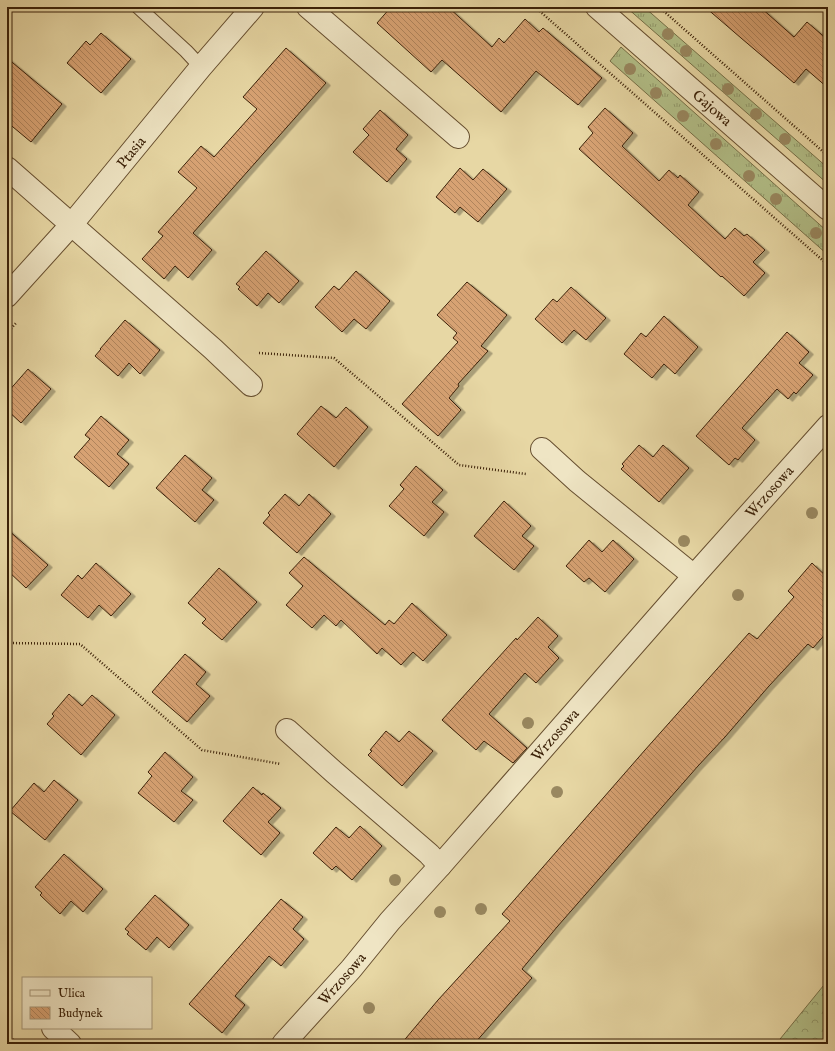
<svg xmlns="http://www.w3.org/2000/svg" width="835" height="1051" font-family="'IM FELL English',serif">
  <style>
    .grass { fill: url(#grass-tufts); stroke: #767048 }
    .park { fill: url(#park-crowns); stroke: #767048 }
    .building { fill: url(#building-back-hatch); stroke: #3b2108; filter: url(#shadow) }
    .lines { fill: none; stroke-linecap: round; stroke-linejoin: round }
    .service-casing { stroke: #664e2f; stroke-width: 15 }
    .minor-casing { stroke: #664e2f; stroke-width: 24 }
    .path { stroke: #3b2108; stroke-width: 2.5; stroke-dasharray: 1 2; stroke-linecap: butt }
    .service { stroke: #efe5c4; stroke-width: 13 }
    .minor { stroke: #efe5c4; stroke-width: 22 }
    .tree { fill: #998860 }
    .labels { text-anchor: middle; stroke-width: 3.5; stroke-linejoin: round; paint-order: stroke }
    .street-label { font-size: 15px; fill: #3b2108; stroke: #efe5c4 }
  </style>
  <defs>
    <pattern id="grass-tufts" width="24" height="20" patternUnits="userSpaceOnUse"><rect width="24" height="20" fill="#b2bf88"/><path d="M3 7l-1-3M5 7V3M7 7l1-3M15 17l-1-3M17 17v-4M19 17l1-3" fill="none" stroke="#929b6d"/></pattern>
    <pattern id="park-crowns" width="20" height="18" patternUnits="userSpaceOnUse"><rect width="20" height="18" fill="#b2bf88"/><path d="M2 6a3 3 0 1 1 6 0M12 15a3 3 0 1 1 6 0" fill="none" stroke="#929b6d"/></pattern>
    <pattern id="building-back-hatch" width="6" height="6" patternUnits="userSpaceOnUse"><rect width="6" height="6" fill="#d7a273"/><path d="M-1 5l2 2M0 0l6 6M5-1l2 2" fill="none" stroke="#b0845c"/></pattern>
    <filter id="shadow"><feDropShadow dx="4.5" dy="2.5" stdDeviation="0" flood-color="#0004"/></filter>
  </defs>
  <rect width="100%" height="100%" fill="#e7d7a4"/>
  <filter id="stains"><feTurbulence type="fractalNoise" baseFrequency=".005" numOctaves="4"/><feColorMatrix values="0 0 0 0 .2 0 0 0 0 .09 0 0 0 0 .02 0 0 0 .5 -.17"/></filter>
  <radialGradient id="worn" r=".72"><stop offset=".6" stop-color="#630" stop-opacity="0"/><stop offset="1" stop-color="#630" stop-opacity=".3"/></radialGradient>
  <!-- grass -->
  <path class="grass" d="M 626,7 L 644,7 L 828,168 L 828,184 Z
    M 621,47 L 828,232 L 828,255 L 610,61 Z"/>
  <!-- park -->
  <path class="park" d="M 828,980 L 828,1044 L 776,1044 Z"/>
  <!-- building -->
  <path class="building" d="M 391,7 L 448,7 L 492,47 L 499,38 L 504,43 L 525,19 L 539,32 L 543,28 L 602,78 L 578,105 L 536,71 L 501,112 L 442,60 L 431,72 L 377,23 Z
    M 705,7 L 760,7 L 794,37 L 807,22 L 828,40 L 828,88 L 806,69 L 794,83 L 741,38 Z
    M 101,33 L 131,59 L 101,93 L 67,63 L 86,41 L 90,45 Z
    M 286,48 L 326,83 L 193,233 L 212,250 L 188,278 L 175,266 L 164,279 L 142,259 L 163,236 L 158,232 L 197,188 L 178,172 L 201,146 L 214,157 L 257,109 L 243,97 Z
    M 7,58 L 62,104 L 31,142 L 7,122 Z
    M 605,108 L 633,133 L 622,146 L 659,181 L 669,170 L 678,178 L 680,175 L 699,192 L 688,205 L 725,239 L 735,228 L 744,236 L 747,234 L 765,250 L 753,262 L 765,273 L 744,296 L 722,276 L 721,277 L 579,149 L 593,133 L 588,127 Z
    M 380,110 L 408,135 L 396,149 L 407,159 L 387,182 L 353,152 L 369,135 L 363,129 Z
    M 460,168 L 473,180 L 483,169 L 507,189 L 478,222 L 460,207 L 455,213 L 436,197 Z
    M 266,251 L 299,281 L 279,303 L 268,293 L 257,306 L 238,289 L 240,287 L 236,284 Z
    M 356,271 L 390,301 L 366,329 L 354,319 L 342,332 L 315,307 L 334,286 L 339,290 Z
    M 467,282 L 507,315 L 481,346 L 488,351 L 458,384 L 459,386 L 449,398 L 461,410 L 438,436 L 402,404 L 458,342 L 453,338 L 457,333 L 437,315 Z
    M 571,287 L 606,318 L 586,340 L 574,330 L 562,343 L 535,319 L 553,299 L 557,302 Z
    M 664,316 L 698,347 L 675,374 L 664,364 L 652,378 L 624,354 L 641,333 L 646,337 Z
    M 125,320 L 160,350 L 140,374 L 129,363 L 118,376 L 95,356 L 101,349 L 100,349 Z
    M 787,332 L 809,352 L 799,363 L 813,375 L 796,394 L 794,392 L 788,399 L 777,389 L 742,428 L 755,440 L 738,460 L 735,458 L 729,465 L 696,436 Z
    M 28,369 L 51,389 L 21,423 L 7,410 L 7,393 Z
    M 321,406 L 336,418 L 346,407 L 368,427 L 334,467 L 297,434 Z
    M 101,416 L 129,440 L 117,454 L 129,464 L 109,487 L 74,457 L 90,439 L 85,435 Z
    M 639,445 L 653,457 L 663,445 L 689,468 L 659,502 L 621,469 L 624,466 L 622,464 Z
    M 185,455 L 212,478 L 202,490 L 214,500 L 195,522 L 156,488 Z
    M 416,466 L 443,490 L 432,502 L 444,512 L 424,536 L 389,506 L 404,489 L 400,485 Z
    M 285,494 L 299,506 L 309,494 L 331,514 L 297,553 L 263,523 L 270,515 L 268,513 Z
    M 504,501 L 531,526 L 522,536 L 534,546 L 514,570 L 474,536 Z
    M 7,529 L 48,565 L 26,588 L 7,570 Z
    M 589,540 L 602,552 L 613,540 L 634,559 L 605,592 L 589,578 L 584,582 L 566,566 Z
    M 304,557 L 385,625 L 389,620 L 394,624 L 412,603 L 447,635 L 423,661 L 413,652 L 401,665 L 382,648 L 377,654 L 341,620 L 336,626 L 324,615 L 312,628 L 286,605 L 303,586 L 289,573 Z
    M 96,563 L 131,594 L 111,616 L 99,605 L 88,618 L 61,595 L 78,575 L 82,579 Z
    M 812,563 L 828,578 L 828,631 L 813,648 L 808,644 L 769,686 L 725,737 L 698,766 L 557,927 L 522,969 L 532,978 L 474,1044 L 401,1044 L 438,1000 L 510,921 L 502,914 L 645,750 L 749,633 L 757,639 L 794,597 L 788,591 Z
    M 219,568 L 257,602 L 222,640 L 202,623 L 206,619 L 188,603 Z
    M 538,617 L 558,636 L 548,647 L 559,658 L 536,683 L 525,673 L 489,714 L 527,748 L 513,763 L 484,741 L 476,750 L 442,720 L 516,638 L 517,640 Z
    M 185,654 L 206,672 L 196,684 L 210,696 L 187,722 L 152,692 Z
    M 69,694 L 82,706 L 92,695 L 115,715 L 81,755 L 47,724 L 54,716 L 52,714 Z
    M 386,731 L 399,742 L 409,731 L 433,751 L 402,786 L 368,755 L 372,751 L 370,750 Z
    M 165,752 L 193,777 L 181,791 L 193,800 L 174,822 L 138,793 L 152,776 L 148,772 Z
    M 54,780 L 78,800 L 45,840 L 10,811 L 34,783 L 44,792 Z
    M 253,787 L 262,795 L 263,793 L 281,808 L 268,822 L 280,833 L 261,855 L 223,821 Z
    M 360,826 L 382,846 L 352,880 L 336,866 L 332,870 L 313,853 L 336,827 L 349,838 Z
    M 64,854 L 103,889 L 83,912 L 71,901 L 60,914 L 40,895 L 42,893 L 35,887 Z
    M 155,895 L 189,925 L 169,948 L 157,937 L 146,950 L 127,934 L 129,932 L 125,929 Z
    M 281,899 L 303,917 L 293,929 L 304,939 L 281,966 L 269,956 L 235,996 L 245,1005 L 222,1033 L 189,1004 Z"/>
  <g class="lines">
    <!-- service casing -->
    <g class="service-casing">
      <path id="service" d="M 138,7 L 186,51 L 201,67"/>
    </g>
    <!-- minor casing -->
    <g class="minor-casing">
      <g id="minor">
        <path d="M 308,7 L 458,137"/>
        <path id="s1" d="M 597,7 L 828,209"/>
        <path d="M 7,168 L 213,349 L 251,385"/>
        <path id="s2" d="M 7,296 L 72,224 L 201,67 L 253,7"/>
        <path d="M 542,449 L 577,481 L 694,576"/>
        <path d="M 287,730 L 335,773 L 429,854 L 440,866"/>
        <path d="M 53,1028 L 70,1044"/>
        <path id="s3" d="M 283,1044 L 351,969 L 390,921 L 440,866 L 694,576 L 828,426"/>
      </g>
    </g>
    <!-- path -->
    <path class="path" d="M 535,7 L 828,265
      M 659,7 L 828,156
      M 7,333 L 16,323
      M 259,353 L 334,358 L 459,465 L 526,474
      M 7,643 L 80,644 L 202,750 L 281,764
      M 7,1039 L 28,1042"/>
    <!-- service -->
    <use href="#service" class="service"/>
    <!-- minor -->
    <use href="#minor" class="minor"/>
  </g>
  <!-- trees -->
  <g class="tree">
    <circle cx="668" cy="34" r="6"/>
    <circle cx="686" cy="51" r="6"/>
    <circle cx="630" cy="69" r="6"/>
    <circle cx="728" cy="89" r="6"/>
    <circle cx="656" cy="93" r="6"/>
    <circle cx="756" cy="114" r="6"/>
    <circle cx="683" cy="116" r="6"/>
    <circle cx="785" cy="139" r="6"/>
    <circle cx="716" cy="144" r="6"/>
    <circle cx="749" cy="176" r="6"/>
    <circle cx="776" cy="199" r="6"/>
    <circle cx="816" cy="233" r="6"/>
    <circle cx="812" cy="513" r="6"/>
    <circle cx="684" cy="541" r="6"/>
    <circle cx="738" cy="595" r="6"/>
    <circle cx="528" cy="723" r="6"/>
    <circle cx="557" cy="792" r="6"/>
    <circle cx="395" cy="880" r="6"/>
    <circle cx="481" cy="909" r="6"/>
    <circle cx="440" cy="912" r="6"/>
    <circle cx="369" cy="1008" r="6"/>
  </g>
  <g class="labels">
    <!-- street labels -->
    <g class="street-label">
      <text dy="5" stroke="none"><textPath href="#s1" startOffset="153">Gajowa</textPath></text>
      <text dy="5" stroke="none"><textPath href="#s2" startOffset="190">Ptasia</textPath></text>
      <text dy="5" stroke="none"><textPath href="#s3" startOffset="736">Wrzosowa</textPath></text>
      <text dy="5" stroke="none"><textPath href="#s3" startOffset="412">Wrzosowa</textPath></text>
      <text dy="5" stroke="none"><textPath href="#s3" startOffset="88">Wrzosowa</textPath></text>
    </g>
  </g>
  <!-- margin -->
  <rect width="835" height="1051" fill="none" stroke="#e7d7a4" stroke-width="24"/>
  <rect x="8" y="8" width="819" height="1035" fill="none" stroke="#3b2108" stroke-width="2"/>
  <rect x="12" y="12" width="811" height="1027" fill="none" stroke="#3b2108"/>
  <!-- legend -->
  <rect x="22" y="977" width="130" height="52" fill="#efe5c4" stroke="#a79779"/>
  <rect x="30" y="990" width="20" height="6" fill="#efe5c4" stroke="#a79779"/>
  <text x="58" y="997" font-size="12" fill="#3b2108">Ulica</text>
  <rect x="30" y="1007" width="20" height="12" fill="url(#building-back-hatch)" stroke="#a79779"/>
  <text x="58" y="1017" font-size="12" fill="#3b2108">Budynek</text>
  <rect width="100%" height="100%" filter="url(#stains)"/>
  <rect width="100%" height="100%" fill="url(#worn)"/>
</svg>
